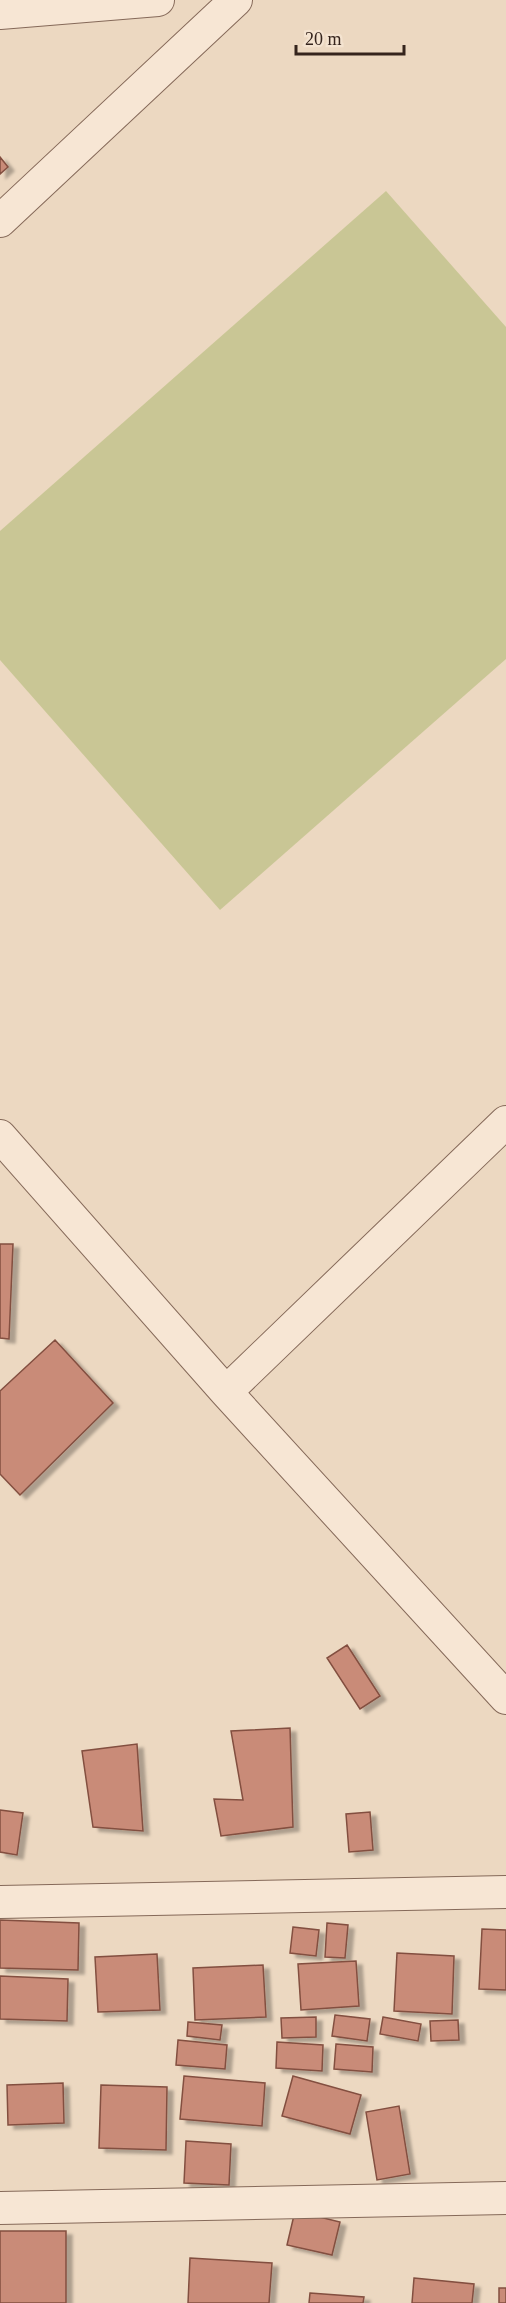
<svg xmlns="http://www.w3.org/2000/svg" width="506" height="2303" font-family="Georgia,serif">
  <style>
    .green { fill: #c9c695 }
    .building { fill: #c98b78; stroke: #834f40; stroke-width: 1.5; filter: url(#shadow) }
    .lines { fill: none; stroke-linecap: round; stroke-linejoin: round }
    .minor-casing { stroke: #856959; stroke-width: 34 }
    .minor { stroke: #f7e6d4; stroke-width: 32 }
  </style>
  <defs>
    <filter id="shadow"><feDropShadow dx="6" dy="4" stdDeviation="1.5" flood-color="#0004"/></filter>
  </defs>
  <rect width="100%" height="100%" fill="#ecd8c1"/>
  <!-- green -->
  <path class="green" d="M 386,191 L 506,327 L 506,659 L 220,910 L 0,660 L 0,531 Z"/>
  <!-- building -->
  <path class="building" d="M 0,157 L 8,167 L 0,174 Z
    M 0,1244 L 13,1244 L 9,1339 L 0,1338 Z
    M 55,1340 L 113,1403 L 20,1495 L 0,1474 L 0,1391 Z
    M 347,1645 L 380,1696 L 360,1709 L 327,1658 Z
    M 290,1728 L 293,1827 L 221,1836 L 214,1799 L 243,1800 L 231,1731 Z
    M 137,1744 L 143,1831 L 93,1827 L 82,1751 Z
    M 0,1810 L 23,1813 L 17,1855 L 0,1852 Z
    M 370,1812 L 373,1850 L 349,1852 L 346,1814 Z
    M 0,1920 L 79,1923 L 78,1970 L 0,1968 Z
    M 327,1923 L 348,1925 L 345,1958 L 325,1957 Z
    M 293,1927 L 319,1930 L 316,1956 L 290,1953 Z
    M 482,1929 L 506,1930 L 506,1990 L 479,1989 Z
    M 397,1953 L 454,1956 L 452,2014 L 394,2011 Z
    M 157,1954 L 160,2010 L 98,2012 L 95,1957 Z
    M 356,1961 L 359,2006 L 301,2010 L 298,1964 Z
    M 263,1965 L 266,2017 L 195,2020 L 193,1968 Z
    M 0,1976 L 68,1979 L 67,2021 L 0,2019 Z
    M 335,2015 L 370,2019 L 367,2041 L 332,2036 Z
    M 316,2017 L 316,2037 L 282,2038 L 281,2018 Z
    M 383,2017 L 421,2024 L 418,2041 L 380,2034 Z
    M 458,2020 L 459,2040 L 431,2041 L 430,2021 Z
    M 188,2022 L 222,2025 L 220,2040 L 187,2036 Z
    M 178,2040 L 227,2045 L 225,2069 L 176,2065 Z
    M 277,2042 L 323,2045 L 322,2071 L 276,2068 Z
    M 336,2044 L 373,2047 L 372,2072 L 334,2069 Z
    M 184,2076 L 265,2083 L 262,2126 L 180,2119 Z
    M 293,2076 L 361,2095 L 350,2134 L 282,2116 Z
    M 63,2083 L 64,2123 L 8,2125 L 7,2085 Z
    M 101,2085 L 167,2087 L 166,2150 L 99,2148 Z
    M 399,2106 L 410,2174 L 377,2180 L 366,2112 Z
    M 186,2141 L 231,2144 L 229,2185 L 184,2183 Z
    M 295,2211 L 340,2222 L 332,2255 L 287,2245 Z
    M 0,2231 L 66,2231 L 66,2303 L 0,2303 Z
    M 190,2258 L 272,2263 L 269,2303 L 188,2303 Z
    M 414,2278 L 474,2284 L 472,2303 L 412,2303 Z
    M 499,2288 L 506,2288 L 506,2303 L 499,2303 Z
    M 310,2293 L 364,2297 L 363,2303 L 309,2303 Z"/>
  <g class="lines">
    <!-- minor casing -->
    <g class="minor-casing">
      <path id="minor" d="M 0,13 L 158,0
        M 0,221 L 236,0
        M 0,1136 L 226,1392 L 506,1698
        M 226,1392 L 506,1122
        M 0,1902 L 506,1892
        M 0,2208 L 506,2198"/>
    </g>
    <!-- minor -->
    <use href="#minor" class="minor"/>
  </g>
  <!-- scale -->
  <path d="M296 45v9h108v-9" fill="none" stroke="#35241d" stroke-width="3"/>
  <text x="305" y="45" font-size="18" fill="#35241d" stroke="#f4e3d0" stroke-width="4.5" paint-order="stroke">20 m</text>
</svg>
